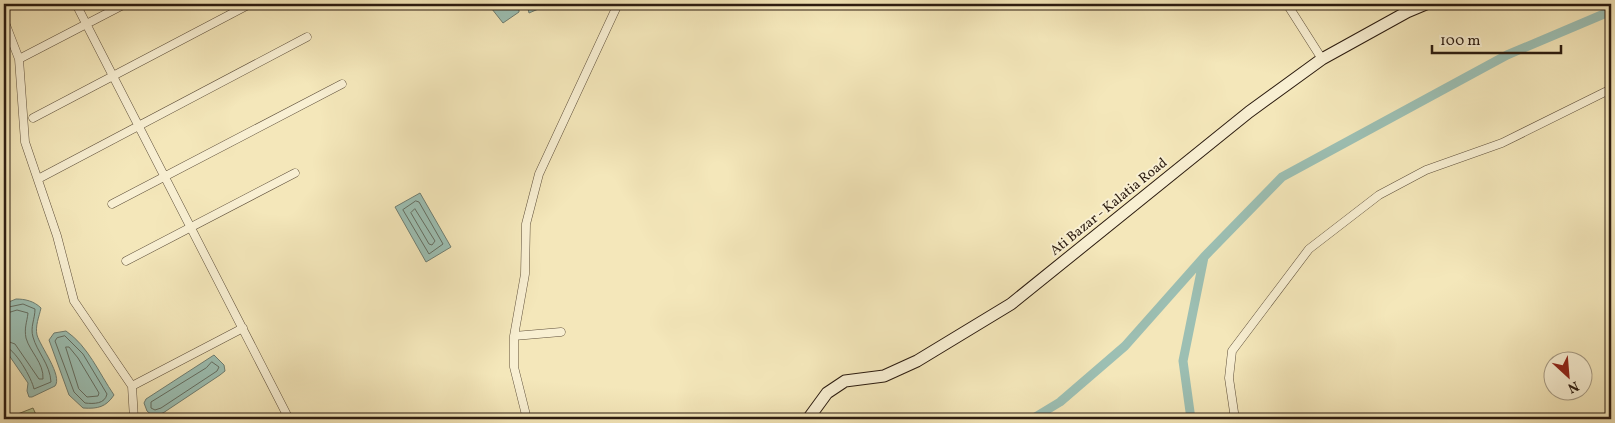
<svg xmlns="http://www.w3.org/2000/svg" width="1615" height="423" font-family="Vollkorn,serif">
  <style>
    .green { fill: #b8c692; stroke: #727151 }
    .water { fill: #9cbfb3; stroke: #6f7e72 }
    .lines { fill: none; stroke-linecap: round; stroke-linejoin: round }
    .shore { stroke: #646e62; stroke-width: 1 }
    .canal { stroke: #9cbfb3; stroke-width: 9 }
    .street-casing { stroke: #5e4f3a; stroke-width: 9 }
    .secondary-casing { stroke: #2c1c10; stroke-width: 13 }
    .street { stroke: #f8efd2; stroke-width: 8 }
    .secondary { stroke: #f8efd2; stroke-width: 11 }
    .labels { text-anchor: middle; stroke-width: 4; stroke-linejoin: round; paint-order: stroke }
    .street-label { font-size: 14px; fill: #2c1c10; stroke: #f8efd2 }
  </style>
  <rect width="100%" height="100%" fill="#f4e7ba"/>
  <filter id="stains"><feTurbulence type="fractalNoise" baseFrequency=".004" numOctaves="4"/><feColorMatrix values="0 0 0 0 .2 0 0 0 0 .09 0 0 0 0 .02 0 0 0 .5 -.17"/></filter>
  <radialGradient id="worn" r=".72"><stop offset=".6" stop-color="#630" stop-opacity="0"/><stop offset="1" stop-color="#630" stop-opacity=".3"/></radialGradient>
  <!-- green -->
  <path class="green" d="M 33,408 L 38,419 L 5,419 Z"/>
  <!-- water -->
  <path class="water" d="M 488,4 L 519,4 L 519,12 L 503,23 Z
    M 527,4 L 550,4 L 529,13 Z
    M 420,193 L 451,247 L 426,262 L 395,207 Z
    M 16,299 C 25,299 34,301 41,308 C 39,317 35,326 37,335 C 40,346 63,376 55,386 L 32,397 L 29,397 L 27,391 L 28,383 L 4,348 L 4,304 Z
    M 66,331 C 88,346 99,373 114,395 C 106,407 98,409 83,408 L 69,395 L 49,340 L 54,333 Z
    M 214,355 L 224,365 L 225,371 L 220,375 L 163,413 L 153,416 L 147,411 L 144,403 L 146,399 Z"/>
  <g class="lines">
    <!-- shore -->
    <path class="shore" d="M 416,201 L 419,202 L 443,244 L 429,254 L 403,210 Z
      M 415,209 L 435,241 L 432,245 L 429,244 L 411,213 Z
      M 4,308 L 23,304 L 35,309 C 35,319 30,327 33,337 C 37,352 50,364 51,382 L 34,389 C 32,379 15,348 4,346
      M 4,314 L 17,310 L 28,313 C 27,322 24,328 26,338 C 30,352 44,363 43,379 L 39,379 L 15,344 L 4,340
      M 65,336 L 83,354 L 107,394 C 105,404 94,404 85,403 L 74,392 L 55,341 L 57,338 Z
      M 66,347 L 69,347 L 78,358 L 99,393 L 98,396 L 87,397 L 79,389 Z
      M 212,362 L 219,367 L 217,371 L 161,408 L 155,410 L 151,408 L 151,402 L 206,368 Z"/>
    <!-- canal -->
    <path class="canal" d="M 1032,419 L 1060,402 L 1125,346 L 1204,257
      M 1191,419 L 1183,361 L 1204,257 L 1282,177 L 1507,55 L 1611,11"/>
    <!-- street casing -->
    <g class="street-casing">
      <path id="street" d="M 76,4 L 289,419
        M 1287,4 L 1322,59
        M 4,20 L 19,59 L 25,142 L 57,236 L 74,301 L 132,386 L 134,419
        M 19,59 L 125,4
        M 33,118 L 250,4
        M 38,179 L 307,37
        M 112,204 L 342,84
        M 126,261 L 295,173
        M 514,336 L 561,332
        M 132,386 L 243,328
        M 527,419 L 514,367 L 514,336 L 525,274 L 526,224 L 539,174 L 618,4
        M 1235,419 L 1229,378 L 1232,351 L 1309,249 L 1379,195 L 1426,170 L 1502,143 L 1611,89"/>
    </g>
    <!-- secondary casing -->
    <g class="secondary-casing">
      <path id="secondary" d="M 808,419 L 827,393 L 845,381 L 884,376 L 917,361 L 1011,304 L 1249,112 L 1322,59 L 1407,12 L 1426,4"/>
    </g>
    <!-- street -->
    <use href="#street" class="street"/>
    <!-- secondary -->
    <use href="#secondary" class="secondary"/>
  </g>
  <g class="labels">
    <!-- street labels -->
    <g class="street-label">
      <text transform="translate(1108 206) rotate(-39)" y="5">Ati Bazar - Kalatia Road</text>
    </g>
  </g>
  <!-- margin -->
  <rect width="1615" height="423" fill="none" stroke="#f4e7ba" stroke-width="20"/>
  <rect x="5" y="5" width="1605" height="413" fill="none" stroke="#2c1c10" stroke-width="2.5"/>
  <rect x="10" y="10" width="1595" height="403" fill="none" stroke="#2c1c10"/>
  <!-- north arrow -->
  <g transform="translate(1568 376) rotate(154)"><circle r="24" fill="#f8efd2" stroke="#a69b84"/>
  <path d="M0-4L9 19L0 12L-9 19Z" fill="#8f2418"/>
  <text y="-8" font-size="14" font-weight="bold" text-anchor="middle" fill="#2c1c10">N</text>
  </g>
  <!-- scale -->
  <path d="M1432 45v8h129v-8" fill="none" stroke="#2c1c10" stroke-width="2.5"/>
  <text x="1440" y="45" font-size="15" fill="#2c1c10" stroke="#f8efd2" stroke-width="4" paint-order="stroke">100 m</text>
  <rect width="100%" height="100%" filter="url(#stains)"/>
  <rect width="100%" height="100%" fill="url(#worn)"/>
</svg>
